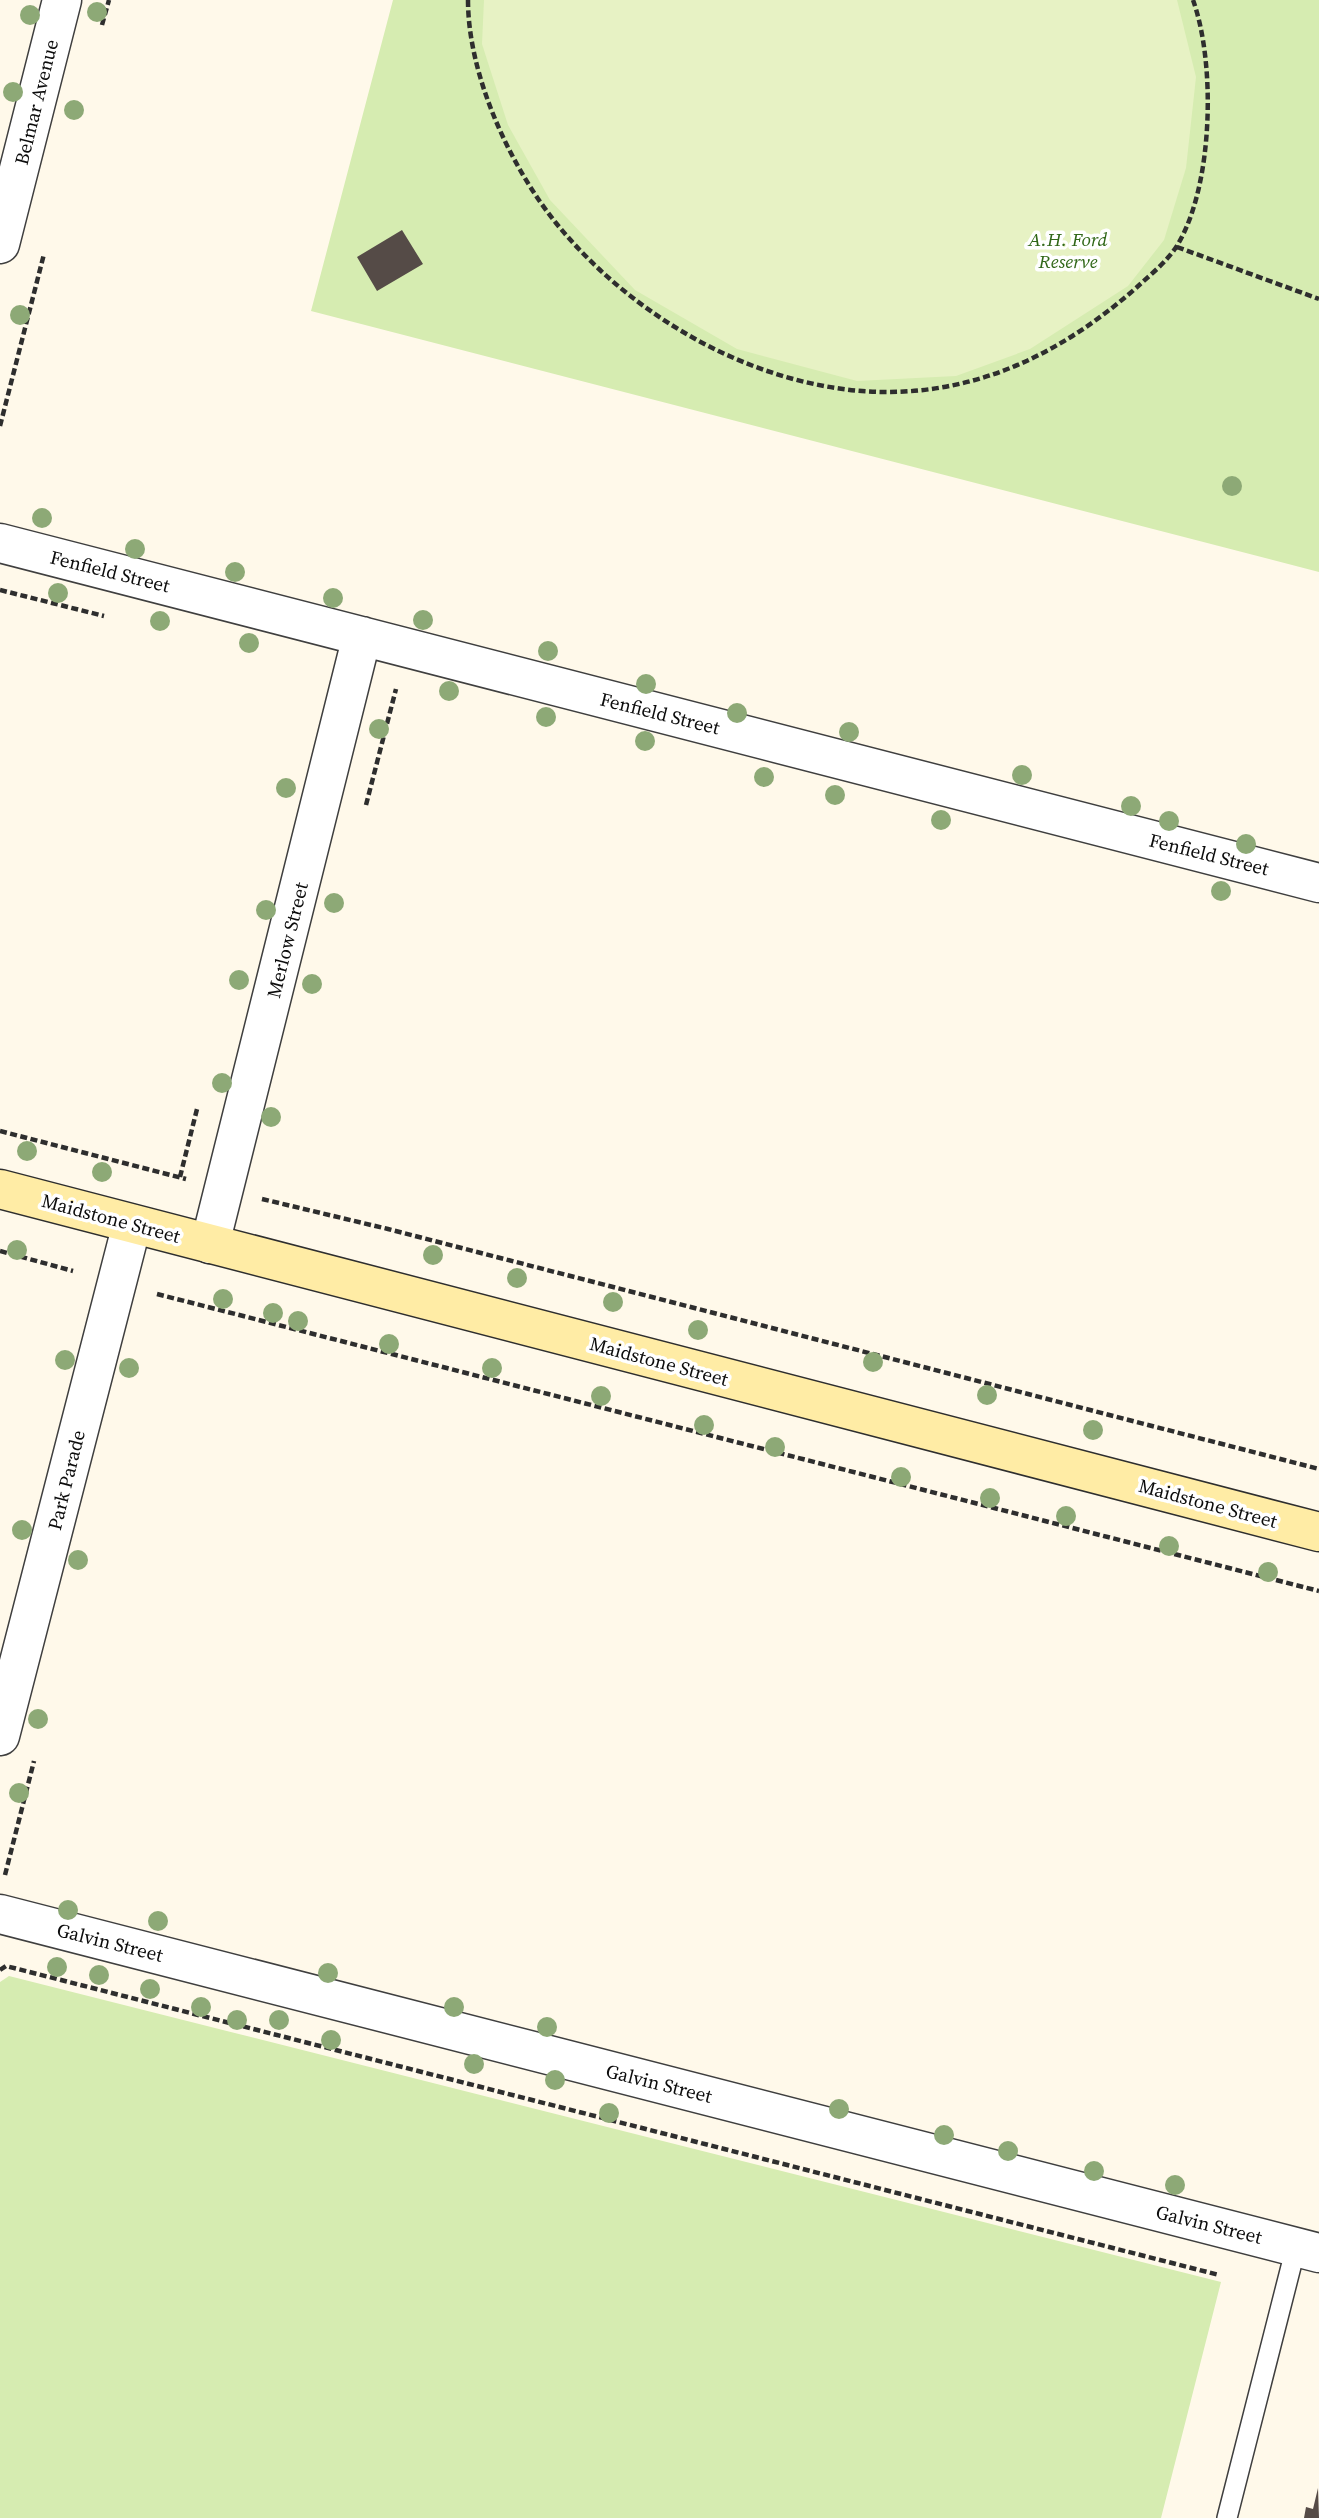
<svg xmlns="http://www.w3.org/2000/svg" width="1319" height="2518" font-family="'Source Serif 4',serif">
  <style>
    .green { fill: #d6ecb1 }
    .pitch { fill: #e7f2c4 }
    .building { fill: #554b47 }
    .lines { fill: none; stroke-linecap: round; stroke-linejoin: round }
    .service-casing { stroke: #3f3f3f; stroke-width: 22 }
    .minor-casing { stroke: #3f3f3f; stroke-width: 41 }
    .secondary-casing { stroke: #2e2e2e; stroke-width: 41 }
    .path { stroke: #2e2e2e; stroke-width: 4.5; stroke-dasharray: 7 3.5; stroke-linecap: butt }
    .service { stroke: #fff; stroke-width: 19 }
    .minor { stroke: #fff; stroke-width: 38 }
    .secondary { stroke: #ffeca5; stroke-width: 38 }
    .tree { fill: #8da976 }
    .labels { text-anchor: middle; stroke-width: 7; stroke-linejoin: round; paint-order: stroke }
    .street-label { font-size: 19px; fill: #0c0c0c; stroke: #fff }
    .park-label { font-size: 19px; font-style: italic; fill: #306718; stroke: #fff }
  </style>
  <rect width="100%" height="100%" fill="#fff9ea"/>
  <!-- green -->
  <path class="green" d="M 393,0 L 1319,0 L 1319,572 L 311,311 Z
    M 9,1976 L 1221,2282 L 1161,2518 L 0,2518 L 0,1982 Z"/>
  <!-- pitch -->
  <path class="pitch" d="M 484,0 L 1177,0 L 1196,77 L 1186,168 L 1164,240 L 1128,286 L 1030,349 L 956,376 L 857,381 L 737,349 L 635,290 L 550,200 L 508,125 L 482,44 Z"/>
  <!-- building -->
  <path class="building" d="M 402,230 L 423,264 L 377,291 L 357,257 Z
    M 1318,2488 L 1319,2518 L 1304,2518 L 1306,2507 L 1313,2509 Z"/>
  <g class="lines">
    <!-- service casing -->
    <g class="service-casing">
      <path id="service" d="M 1227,2518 L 1296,2247"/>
    </g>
    <!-- minor casing -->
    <g class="minor-casing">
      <path id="minor" d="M 0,244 L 62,0
        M 0,543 L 1319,883
        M 210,1244 L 362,636
        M 0,1736 L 132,1224
        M 0,1914 L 1319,2253"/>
    </g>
    <!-- secondary casing -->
    <g class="secondary-casing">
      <path id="secondary" d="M 0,1189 L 1319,1532"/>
    </g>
    <!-- path -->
    <path class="path" d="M 468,0 C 468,75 510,166 556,223 C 633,318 758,390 883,392 C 981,393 1063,352 1136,288 C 1150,275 1168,261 1178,244 C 1213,185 1216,64 1193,0
      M 102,25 L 109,0
      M 1177,247 L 1319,299
      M 0,426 L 44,254
      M 0,590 L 104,616
      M 366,805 L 396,689
      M 0,1131 L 186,1179
      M 180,1177 L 197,1109
      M 262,1199 L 388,1229 L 1319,1469
      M 0,1251 L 73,1271
      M 157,1294 L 1319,1591
      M 5,1875 L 34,1761
      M 0,1970 L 6,1966 L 1219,2275"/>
    <!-- service -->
    <use href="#service" class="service"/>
    <!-- minor -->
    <use href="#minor" class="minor"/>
    <!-- secondary -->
    <use href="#secondary" class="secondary"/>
  </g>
  <!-- trees -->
  <g class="tree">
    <circle cx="97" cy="12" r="10"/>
    <circle cx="30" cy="15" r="10"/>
    <circle cx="13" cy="92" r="10"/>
    <circle cx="74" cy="110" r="10"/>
    <circle cx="20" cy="315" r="10"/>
    <circle cx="1232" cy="486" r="10"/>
    <circle cx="42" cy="518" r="10"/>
    <circle cx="135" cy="549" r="10"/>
    <circle cx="235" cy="572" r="10"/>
    <circle cx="58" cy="593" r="10"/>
    <circle cx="333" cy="598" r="10"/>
    <circle cx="423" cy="620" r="10"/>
    <circle cx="160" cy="621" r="10"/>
    <circle cx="249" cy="643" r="10"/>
    <circle cx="548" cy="651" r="10"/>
    <circle cx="646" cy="684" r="10"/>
    <circle cx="449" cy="691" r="10"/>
    <circle cx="737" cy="713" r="10"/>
    <circle cx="546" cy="717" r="10"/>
    <circle cx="379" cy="729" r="10"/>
    <circle cx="849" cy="732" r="10"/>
    <circle cx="645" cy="741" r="10"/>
    <circle cx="1022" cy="775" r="10"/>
    <circle cx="764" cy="777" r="10"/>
    <circle cx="286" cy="788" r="10"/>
    <circle cx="835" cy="795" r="10"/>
    <circle cx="1131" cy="806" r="10"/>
    <circle cx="941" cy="820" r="10"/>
    <circle cx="1169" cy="821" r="10"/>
    <circle cx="1246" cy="844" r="10"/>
    <circle cx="1221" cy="891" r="10"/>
    <circle cx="334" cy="903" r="10"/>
    <circle cx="266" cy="910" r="10"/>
    <circle cx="239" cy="980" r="10"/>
    <circle cx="312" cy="984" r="10"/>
    <circle cx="222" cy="1083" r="10"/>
    <circle cx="271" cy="1117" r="10"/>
    <circle cx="27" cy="1151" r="10"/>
    <circle cx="102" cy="1172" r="10"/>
    <circle cx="17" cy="1250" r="10"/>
    <circle cx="433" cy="1255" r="10"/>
    <circle cx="517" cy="1278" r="10"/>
    <circle cx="223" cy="1299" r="10"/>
    <circle cx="613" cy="1302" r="10"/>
    <circle cx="273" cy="1313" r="10"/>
    <circle cx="298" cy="1321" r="10"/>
    <circle cx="698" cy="1330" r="10"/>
    <circle cx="389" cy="1344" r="10"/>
    <circle cx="65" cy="1360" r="10"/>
    <circle cx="873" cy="1362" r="10"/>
    <circle cx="129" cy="1368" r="10"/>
    <circle cx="492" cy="1368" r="10"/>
    <circle cx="987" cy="1395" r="10"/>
    <circle cx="601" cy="1396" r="10"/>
    <circle cx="704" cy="1425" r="10"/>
    <circle cx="1093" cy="1430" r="10"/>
    <circle cx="775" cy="1447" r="10"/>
    <circle cx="901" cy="1477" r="10"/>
    <circle cx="990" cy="1498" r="10"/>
    <circle cx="1066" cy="1516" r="10"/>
    <circle cx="22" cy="1530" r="10"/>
    <circle cx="1169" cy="1546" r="10"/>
    <circle cx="78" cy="1560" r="10"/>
    <circle cx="1268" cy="1572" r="10"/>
    <circle cx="38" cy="1719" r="10"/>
    <circle cx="19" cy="1793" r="10"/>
    <circle cx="68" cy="1910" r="10"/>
    <circle cx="158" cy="1921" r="10"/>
    <circle cx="57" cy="1967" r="10"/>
    <circle cx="328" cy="1973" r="10"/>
    <circle cx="99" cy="1975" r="10"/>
    <circle cx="150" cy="1989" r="10"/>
    <circle cx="201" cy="2007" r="10"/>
    <circle cx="454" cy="2007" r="10"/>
    <circle cx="237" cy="2020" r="10"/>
    <circle cx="279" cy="2020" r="10"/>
    <circle cx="547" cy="2027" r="10"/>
    <circle cx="331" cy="2040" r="10"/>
    <circle cx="474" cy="2064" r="10"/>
    <circle cx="555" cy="2080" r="10"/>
    <circle cx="839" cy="2109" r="10"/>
    <circle cx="609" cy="2113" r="10"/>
    <circle cx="944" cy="2135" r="10"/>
    <circle cx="1008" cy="2151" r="10"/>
    <circle cx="1094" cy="2171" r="10"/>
    <circle cx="1175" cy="2185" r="10"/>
  </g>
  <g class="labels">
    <!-- street labels -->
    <g class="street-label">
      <text transform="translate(36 102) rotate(-76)" y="7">Belmar Avenue</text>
      <text transform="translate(110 571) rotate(14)" y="7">Fenfield Street</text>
      <text transform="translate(660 713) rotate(14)" y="7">Fenfield Street</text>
      <text transform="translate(1209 854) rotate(14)" y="7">Fenfield Street</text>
      <text transform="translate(287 940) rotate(-76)" y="7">Merlow Street</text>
      <text transform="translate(111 1218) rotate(15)" y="7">Maidstone Street</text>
      <text transform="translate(659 1361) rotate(15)" y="7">Maidstone Street</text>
      <text transform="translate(66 1480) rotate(-76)" y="7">Park Parade</text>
      <text transform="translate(1208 1503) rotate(15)" y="7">Maidstone Street</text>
      <text transform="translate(110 1942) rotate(14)" y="7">Galvin Street</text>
      <text transform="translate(659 2083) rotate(14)" y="7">Galvin Street</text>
      <text transform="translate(1209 2224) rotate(14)" y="7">Galvin Street</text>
    </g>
    <!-- park labels -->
    <g class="park-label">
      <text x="1068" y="246">A.H. Ford<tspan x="1068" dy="22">Reserve</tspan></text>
    </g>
  </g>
</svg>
